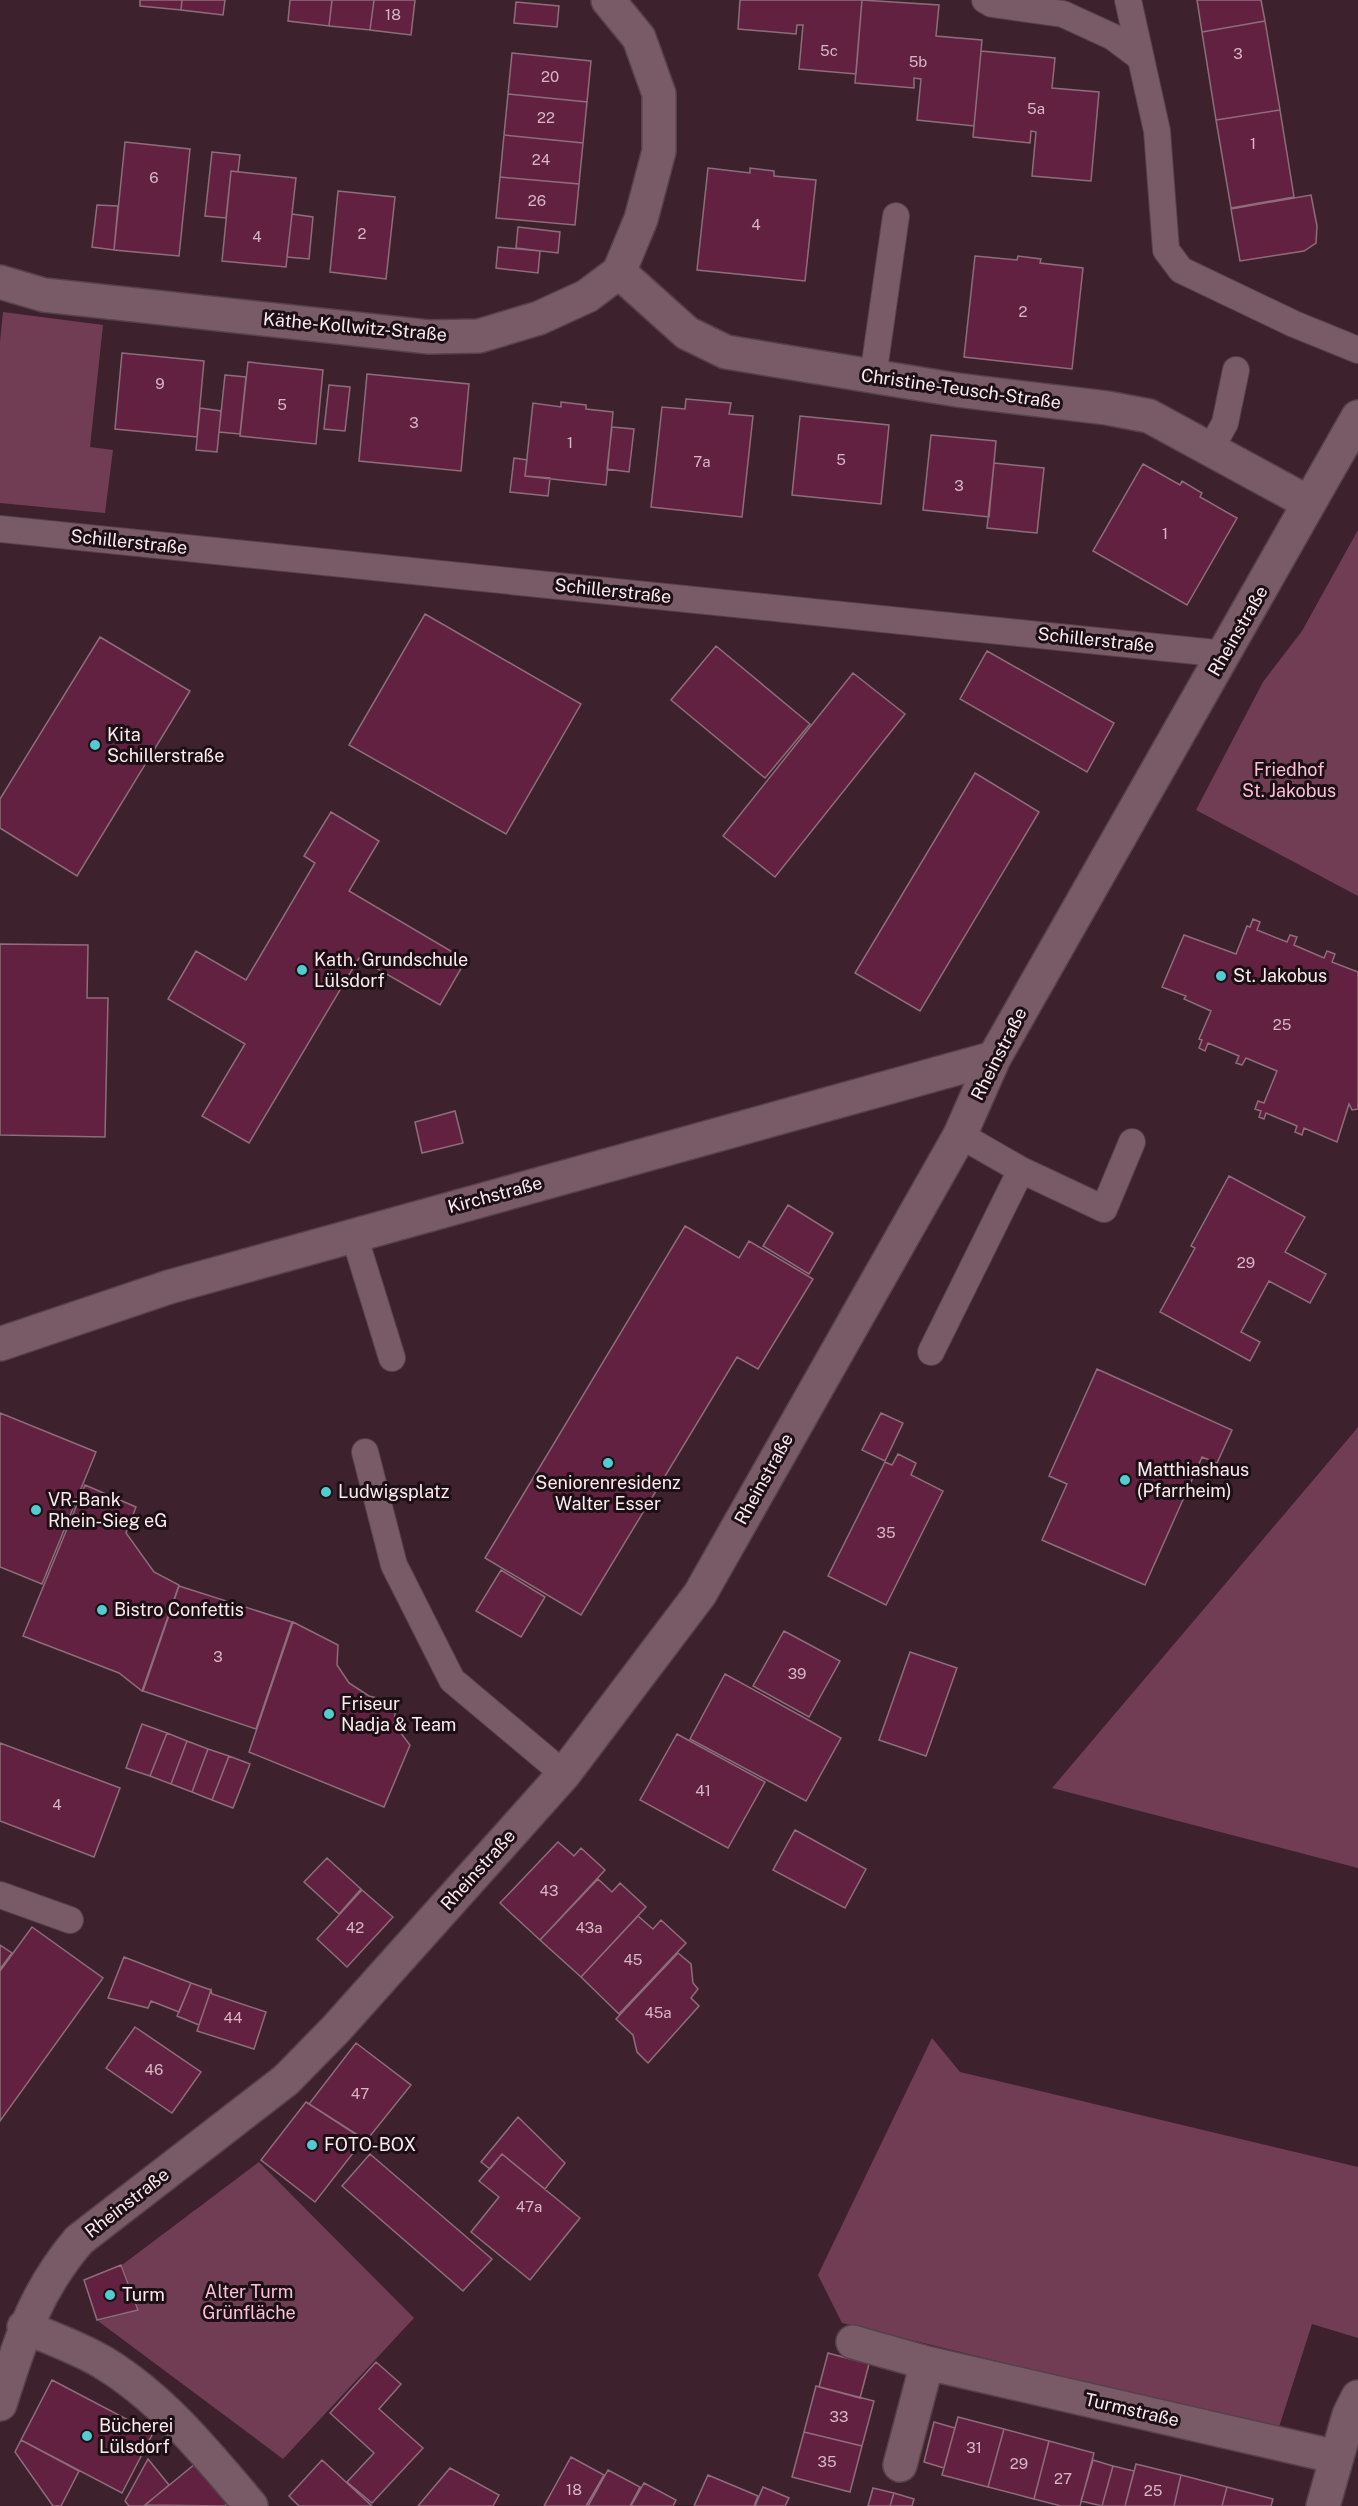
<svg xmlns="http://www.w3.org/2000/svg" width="1358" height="2506" font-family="'Public Sans',sans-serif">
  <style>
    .green { fill: #713d55 }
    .building { fill: #632142; stroke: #8d6d7a; stroke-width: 1.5 }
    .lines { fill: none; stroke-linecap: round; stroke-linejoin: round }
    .service-casing { stroke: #57414b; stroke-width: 28 }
    .minor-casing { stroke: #57414b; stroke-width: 36 }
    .service { stroke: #795b67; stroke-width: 26 }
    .minor { stroke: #795b67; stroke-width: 33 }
    .poi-dot { fill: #52cdcf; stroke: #1c1015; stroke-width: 2 }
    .labels { text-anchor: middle; stroke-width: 6; stroke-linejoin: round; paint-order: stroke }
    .number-label { font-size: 15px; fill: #d6b8c5 }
    .street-label { font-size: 18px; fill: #fdeaf1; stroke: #1c1015 }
    .poi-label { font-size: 18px; fill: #fdeaf1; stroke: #1c1015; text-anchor: start }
    .park-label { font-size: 18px; fill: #febfd9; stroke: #1c1015 }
  </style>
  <rect width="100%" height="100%" fill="#3d222e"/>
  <!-- green -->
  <path class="green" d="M 3,312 L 103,325 L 90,447 L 113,450 L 105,513 L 0,503 L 0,342 Z
    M 1358,530 L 1358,896 L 1196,810 L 1263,682 L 1302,631 Z
    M 1358,1427 L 1358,1868 L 1052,1788 L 1354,1432 Z
    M 932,2038 L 960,2072 L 1358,2167 L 1358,2338 L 1312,2324 L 1278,2430 L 842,2323 L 818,2275 Z
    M 259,2162 L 414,2318 L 283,2459 L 98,2321 L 139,2310 L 122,2265 Z"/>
  <!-- building -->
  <path class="building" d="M 140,0 L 182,0 L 181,10 L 140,6 Z
    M 182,0 L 225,0 L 223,15 L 181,10 Z
    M 290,0 L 332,0 L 329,26 L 288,21 Z
    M 332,0 L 374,0 L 370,30 L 329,26 Z
    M 374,0 L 415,0 L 411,35 L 370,30 Z
    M 740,0 L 862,0 L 856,74 L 799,69 L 803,25 L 797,25 L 796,34 L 738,29 Z
    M 862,0 L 939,5 L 936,36 L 982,40 L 974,126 L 917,120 L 921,79 L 914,78 L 914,88 L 855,83 Z
    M 1197,0 L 1261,0 L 1265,21 L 1202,32 Z
    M 516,2 L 559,6 L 557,27 L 514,23 Z
    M 1265,21 L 1280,110 L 1216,120 L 1202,32 Z
    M 981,51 L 1055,58 L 1052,88 L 1099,92 L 1091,181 L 1032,176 L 1036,132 L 1031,131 L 1030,143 L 973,137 Z
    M 512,53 L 591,61 L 587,102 L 508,94 Z
    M 508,94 L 587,102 L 583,143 L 504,135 Z
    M 1280,110 L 1294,197 L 1231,208 L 1216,120 Z
    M 504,135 L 583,143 L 579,184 L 500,177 Z
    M 125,142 L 190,149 L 179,256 L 114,250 Z
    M 212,152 L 240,155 L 238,172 L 231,171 L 226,218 L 205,216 Z
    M 708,168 L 750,173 L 750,168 L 774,171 L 774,176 L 816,180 L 805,281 L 697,270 Z
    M 231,171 L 296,178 L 286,267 L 222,261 Z
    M 500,177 L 579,184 L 575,225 L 496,218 Z
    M 338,191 L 395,197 L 386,279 L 330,272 Z
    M 1311,195 L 1317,226 L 1316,243 L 1304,251 L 1240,261 L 1231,209 Z
    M 97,205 L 118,206 L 114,250 L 92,247 Z
    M 292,214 L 313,217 L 309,259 L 287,257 Z
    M 518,227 L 560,232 L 558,253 L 516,248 Z
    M 498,247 L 540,251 L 538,273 L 496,268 Z
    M 975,256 L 1017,260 L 1018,256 L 1041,259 L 1040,263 L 1083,268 L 1072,369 L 964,357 Z
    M 122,353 L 204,361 L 197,437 L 115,429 Z
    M 248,362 L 323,370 L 316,444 L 240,436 Z
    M 367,374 L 469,384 L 461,471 L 359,461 Z
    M 225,375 L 246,377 L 240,434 L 219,432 Z
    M 329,385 L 350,387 L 345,431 L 324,429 Z
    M 686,399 L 731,403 L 729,414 L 753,416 L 742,517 L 651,507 L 662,407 L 685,409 Z
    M 561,402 L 586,405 L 586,409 L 613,412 L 606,485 L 525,476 L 533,403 L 561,407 Z
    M 200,408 L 221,411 L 217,452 L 196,450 Z
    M 800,416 L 889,425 L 881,504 L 792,495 Z
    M 612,427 L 634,429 L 629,472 L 607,469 Z
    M 931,435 L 996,441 L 989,517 L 923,510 Z
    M 514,458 L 527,460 L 525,476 L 550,478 L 548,496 L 510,492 Z
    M 994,463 L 1044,468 L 1037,533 L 987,528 Z
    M 1143,464 L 1180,485 L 1182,481 L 1202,493 L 1200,497 L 1237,518 L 1187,605 L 1093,551 Z
    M 425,614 L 581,704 L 506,834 L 349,745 Z
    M 100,637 L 190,691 L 77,876 L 0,828 L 0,799 Z
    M 716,646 L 810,724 L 765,778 L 671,700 Z
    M 987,651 L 1114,723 L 1087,772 L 960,699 Z
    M 853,673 L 905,714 L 775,877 L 723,836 Z
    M 975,773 L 1039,812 L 920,1011 L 855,973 Z
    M 331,812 L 379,841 L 349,891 L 466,960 L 440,1005 L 359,958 L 249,1143 L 202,1116 L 245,1044 L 168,999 L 196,951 L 246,980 L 315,863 L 304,856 Z
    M 1253,919 L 1260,922 L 1257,930 L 1287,942 L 1290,935 L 1297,937 L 1294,945 L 1324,958 L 1327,951 L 1335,954 L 1332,962 L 1358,972 L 1358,1109 L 1352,1110 L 1349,1104 L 1337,1142 L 1304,1128 L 1302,1135 L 1295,1132 L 1297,1126 L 1266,1113 L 1264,1119 L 1259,1117 L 1261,1111 L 1255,1109 L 1258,1101 L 1264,1103 L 1277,1071 L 1246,1058 L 1242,1065 L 1236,1063 L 1239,1056 L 1208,1043 L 1205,1051 L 1199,1048 L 1202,1040 L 1199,1039 L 1211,1011 L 1184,999 L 1186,996 L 1162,987 L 1184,935 L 1236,954 L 1247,926 L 1250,927 Z
    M 0,944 L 88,945 L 87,998 L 108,998 L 105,1137 L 0,1135 Z
    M 455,1111 L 463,1143 L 422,1153 L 415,1122 Z
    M 1229,1176 L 1305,1217 L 1285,1252 L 1326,1274 L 1310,1303 L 1269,1281 L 1241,1332 L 1260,1342 L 1250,1361 L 1160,1312 L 1195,1248 L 1191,1246 Z
    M 788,1205 L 833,1233 L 809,1274 L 763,1246 Z
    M 685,1226 L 739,1258 L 749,1241 L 813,1279 L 758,1369 L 737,1357 L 581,1615 L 485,1558 Z
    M 1097,1369 L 1232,1430 L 1217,1463 L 1202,1457 L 1145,1585 L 1042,1540 L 1067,1484 L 1049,1476 Z
    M 0,1413 L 96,1452 L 42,1584 L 0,1567 Z
    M 881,1413 L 903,1423 L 885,1461 L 862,1450 Z
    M 898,1454 L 916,1463 L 911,1475 L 943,1491 L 886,1605 L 828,1576 L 885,1462 L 892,1465 Z
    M 85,1485 L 136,1507 L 126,1533 L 154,1572 L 179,1585 L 142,1691 L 119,1673 L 23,1636 Z
    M 501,1570 L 545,1597 L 521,1637 L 476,1611 Z
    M 179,1586 L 292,1622 L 256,1729 L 143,1691 Z
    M 293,1622 L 338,1645 L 337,1665 L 349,1683 L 369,1696 L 396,1703 L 394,1724 L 410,1745 L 384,1807 L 249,1752 Z
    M 784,1631 L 840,1661 L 809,1717 L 753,1686 Z
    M 910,1652 L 957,1668 L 926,1756 L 879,1740 Z
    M 725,1674 L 841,1738 L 806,1801 L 690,1739 Z
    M 142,1724 L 167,1733 L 150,1776 L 126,1768 Z
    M 167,1733 L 187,1741 L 171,1784 L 150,1776 Z
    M 677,1734 L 765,1782 L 728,1848 L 640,1800 Z
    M 187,1741 L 208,1749 L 192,1792 L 171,1784 Z
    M 0,1743 L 120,1788 L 94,1857 L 0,1821 Z
    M 208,1749 L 229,1756 L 212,1800 L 192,1792 Z
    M 229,1756 L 250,1764 L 233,1808 L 212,1800 Z
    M 795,1830 L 866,1869 L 845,1908 L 773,1870 Z
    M 558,1842 L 574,1856 L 581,1848 L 605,1870 L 540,1940 L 500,1903 Z
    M 327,1858 L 361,1889 L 339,1914 L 304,1882 Z
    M 598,1879 L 612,1892 L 620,1883 L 646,1907 L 581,1977 L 540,1940 Z
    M 362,1890 L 393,1917 L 347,1967 L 317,1939 Z
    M 638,1916 L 653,1929 L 661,1920 L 686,1943 L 619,2014 L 581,1977 Z
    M 32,1927 L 103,1978 L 0,2121 L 0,1971 Z
    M 0,1945 L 12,1953 L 0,1969 Z
    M 678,1953 L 691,1964 L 693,1983 L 698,1989 L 691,1998 L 699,2006 L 648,2063 L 637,2052 L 633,2035 L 616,2019 Z
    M 124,1957 L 191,1983 L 179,2012 L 151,2001 L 148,2008 L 108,1998 Z
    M 191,1983 L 211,1990 L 199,2025 L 177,2016 Z
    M 211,1990 L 212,1994 L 266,2012 L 254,2049 L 197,2031 Z
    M 135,2027 L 201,2072 L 172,2113 L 106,2068 Z
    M 356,2043 L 411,2085 L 366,2141 L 309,2104 Z
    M 306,2102 L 364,2139 L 315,2202 L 261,2160 Z
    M 518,2117 L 565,2163 L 545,2189 L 502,2154 L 490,2169 L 481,2162 Z
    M 370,2154 L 492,2259 L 463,2291 L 342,2186 Z
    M 502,2154 L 580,2218 L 530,2280 L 471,2232 L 499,2197 L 479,2181 Z
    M 121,2265 L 138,2310 L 97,2320 L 84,2280 Z
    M 828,2353 L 869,2364 L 860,2398 L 819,2387 Z
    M 376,2362 L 401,2384 L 379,2409 L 423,2448 L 372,2503 L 347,2482 L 374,2453 L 330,2413 Z
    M 52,2380 L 153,2433 L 122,2493 L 21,2440 Z
    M 816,2386 L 874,2401 L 862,2446 L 804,2432 Z
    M 958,2417 L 1004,2429 L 988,2487 L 942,2475 Z
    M 934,2422 L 955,2428 L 944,2468 L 924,2462 Z
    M 1004,2429 L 1049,2441 L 1034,2499 L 988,2487 Z
    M 804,2432 L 862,2446 L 850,2492 L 792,2477 Z
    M 21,2440 L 79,2471 L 61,2506 L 53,2506 L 15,2452 Z
    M 1049,2441 L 1094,2453 L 1080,2506 L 1061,2506 L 1034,2499 Z
    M 571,2457 L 604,2475 L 586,2506 L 544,2506 Z
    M 148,2459 L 169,2485 L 144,2506 L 129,2506 L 125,2501 Z
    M 322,2460 L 372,2506 L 299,2506 L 289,2496 Z
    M 1093,2460 L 1113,2466 L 1102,2506 L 1081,2501 Z
    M 195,2464 L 228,2503 L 225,2506 L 145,2505 Z
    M 1136,2464 L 1181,2475 L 1174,2506 L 1125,2506 Z
    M 1113,2466 L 1134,2471 L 1125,2506 L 1102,2506 Z
    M 450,2468 L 499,2495 L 493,2506 L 418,2506 Z
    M 608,2470 L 640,2487 L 630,2506 L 588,2506 Z
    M 708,2475 L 758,2496 L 754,2506 L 694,2506 Z
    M 1181,2475 L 1227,2487 L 1222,2506 L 1174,2506 Z
    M 644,2483 L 676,2500 L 673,2506 L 631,2506 Z
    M 763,2487 L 789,2498 L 785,2506 L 755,2506 Z
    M 1227,2487 L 1273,2499 L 1271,2506 L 1222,2506 Z
    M 873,2488 L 894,2493 L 890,2506 L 868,2506 Z
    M 894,2493 L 914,2499 L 912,2506 L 890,2506 Z"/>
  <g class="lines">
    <!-- service casing -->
    <g class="service-casing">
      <path id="service" d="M 985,0 L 992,4 L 1063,14 L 1113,37 L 1141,58
        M 1128,0 L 1157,131 L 1166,250 L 1181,270 L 1294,324 L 1358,350
        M 873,377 L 896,216
        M 1210,450 L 1225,423 L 1236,370
        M 0,529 L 1225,654
        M 1021,1170 L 1104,1209 L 1132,1142
        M 354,1235 L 392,1358
        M 931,1352 L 1021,1170 L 960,1135
        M 365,1452 L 394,1565 L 452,1680 L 564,1774
        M 0,1895 L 70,1920"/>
    </g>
    <!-- minor casing -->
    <g class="minor-casing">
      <path id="minor" d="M 619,272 L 687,333 L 726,352 L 957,390 L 1107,408 L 1149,416 L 1309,503
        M 0,282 L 44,295 L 429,337 L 479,336 L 539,318 L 587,296 L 619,272 L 641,219 L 659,151 L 659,94 L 639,38 L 608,0
        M 0,1344 L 169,1287 L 994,1058
        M 24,2327 C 51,2338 79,2348 104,2363 C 163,2399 207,2454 251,2506
        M 853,2342 L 927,2363 L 1337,2457
        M 0,2404 C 21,2339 34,2293 79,2240 L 286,2080 L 336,2029 L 564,1774 L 700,1594 L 960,1135 L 994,1058 L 1358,417
        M 900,2465 L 927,2363
        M 1323,2506 L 1349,2415 L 1358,2397"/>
    </g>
    <!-- service -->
    <use href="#service" class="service"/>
    <!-- minor -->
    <use href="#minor" class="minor"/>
  </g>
  <!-- markers -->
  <g class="poi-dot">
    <circle cx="95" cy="745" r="6"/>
    <circle cx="302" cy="970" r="6"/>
    <circle cx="1221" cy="976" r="6"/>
    <circle cx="608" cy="1463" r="6"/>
    <circle cx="1125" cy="1480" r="6"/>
    <circle cx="326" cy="1492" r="6"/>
    <circle cx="36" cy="1510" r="6"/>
    <circle cx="102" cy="1610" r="6"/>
    <circle cx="329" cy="1714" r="6"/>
    <circle cx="312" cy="2145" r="6"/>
    <circle cx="110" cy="2295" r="6"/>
    <circle cx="87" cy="2436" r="6"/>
  </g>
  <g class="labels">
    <!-- number labels -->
    <g class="number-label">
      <text x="393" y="20">18</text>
      <text x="829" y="56">5c</text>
      <text x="1238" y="59">3</text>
      <text x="918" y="67">5b</text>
      <text x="550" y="82">20</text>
      <text x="1036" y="114">5a</text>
      <text x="546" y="123">22</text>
      <text x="1253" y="149">1</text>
      <text x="541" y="165">24</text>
      <text x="154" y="183">6</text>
      <text x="537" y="206">26</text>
      <text x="756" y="230">4</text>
      <text x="362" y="239">2</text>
      <text x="257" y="242">4</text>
      <text x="1023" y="317">2</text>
      <text x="160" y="389">9</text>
      <text x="282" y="410">5</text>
      <text x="414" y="428">3</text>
      <text x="570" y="448">1</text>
      <text x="841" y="465">5</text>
      <text x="702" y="467">7a</text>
      <text x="959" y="491">3</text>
      <text x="1165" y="539">1</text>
      <text x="1282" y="1030">25</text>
      <text x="1246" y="1268">29</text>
      <text x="886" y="1538">35</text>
      <text x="218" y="1662">3</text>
      <text x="797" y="1679">39</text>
      <text x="703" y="1796">41</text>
      <text x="57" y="1810">4</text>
      <text x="549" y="1896">43</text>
      <text x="355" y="1933">42</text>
      <text x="589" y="1933">43a</text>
      <text x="633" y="1965">45</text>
      <text x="658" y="2018">45a</text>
      <text x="233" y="2023">44</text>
      <text x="154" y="2075">46</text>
      <text x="360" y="2099">47</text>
      <text x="529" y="2212">47a</text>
      <text x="839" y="2422">33</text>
      <text x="974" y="2453">31</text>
      <text x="827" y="2467">35</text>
      <text x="1019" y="2469">29</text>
      <text x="1063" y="2484">27</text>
      <text x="574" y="2495">18</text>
      <text x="1153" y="2496">25</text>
    </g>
    <!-- street labels -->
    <g class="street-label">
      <text transform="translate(355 327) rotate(5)" y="6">Käthe-Kollwitz-Straße</text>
      <text transform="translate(961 389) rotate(8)" y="6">Christine-Teusch-Straße</text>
      <text transform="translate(129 542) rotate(6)" y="6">Schillerstraße</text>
      <text transform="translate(613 591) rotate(6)" y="6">Schillerstraße</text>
      <text transform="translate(1238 631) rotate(-60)" y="6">Rheinstraße</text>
      <text transform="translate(1096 640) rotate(6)" y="6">Schillerstraße</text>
      <text transform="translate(999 1054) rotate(-63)" y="6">Rheinstraße</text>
      <text transform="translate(495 1195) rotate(-15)" y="6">Kirchstraße</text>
      <text transform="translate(764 1479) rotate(-61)" y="6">Rheinstraße</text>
      <text transform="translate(478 1870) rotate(-48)" y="6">Rheinstraße</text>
      <text transform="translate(127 2203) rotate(-38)" y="6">Rheinstraße</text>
      <text transform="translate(1132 2410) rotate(13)" y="6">Turmstraße</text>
    </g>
    <!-- poi labels -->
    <g class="poi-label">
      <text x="107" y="741">Kita<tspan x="107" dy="21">Schillerstraße</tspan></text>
      <text x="314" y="966">Kath. Grundschule<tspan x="314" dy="21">Lülsdorf</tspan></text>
      <text x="1233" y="982">St. Jakobus</text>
      <text x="1137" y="1476">Matthiashaus<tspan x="1137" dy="21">(Pfarrheim)</tspan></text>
      <text x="608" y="1489" text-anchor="middle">Seniorenresidenz<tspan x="608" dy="21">Walter Esser</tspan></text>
      <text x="338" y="1498">Ludwigsplatz</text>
      <text x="48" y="1506">VR-Bank<tspan x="48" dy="21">Rhein-Sieg eG</tspan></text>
      <text x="114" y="1616">Bistro Confettis</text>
      <text x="341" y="1710">Friseur<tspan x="341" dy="21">Nadja &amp; Team</tspan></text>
      <text x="324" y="2151">FOTO-BOX</text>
      <text x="122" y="2301">Turm</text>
      <text x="99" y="2432">Bücherei<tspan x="99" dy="21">Lülsdorf</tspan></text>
    </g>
    <!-- park labels -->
    <g class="park-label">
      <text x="1289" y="776">Friedhof<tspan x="1289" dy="21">St. Jakobus</tspan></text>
      <text x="249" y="2298">Alter Turm<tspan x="249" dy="21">Grünfläche</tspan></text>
    </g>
  </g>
</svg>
